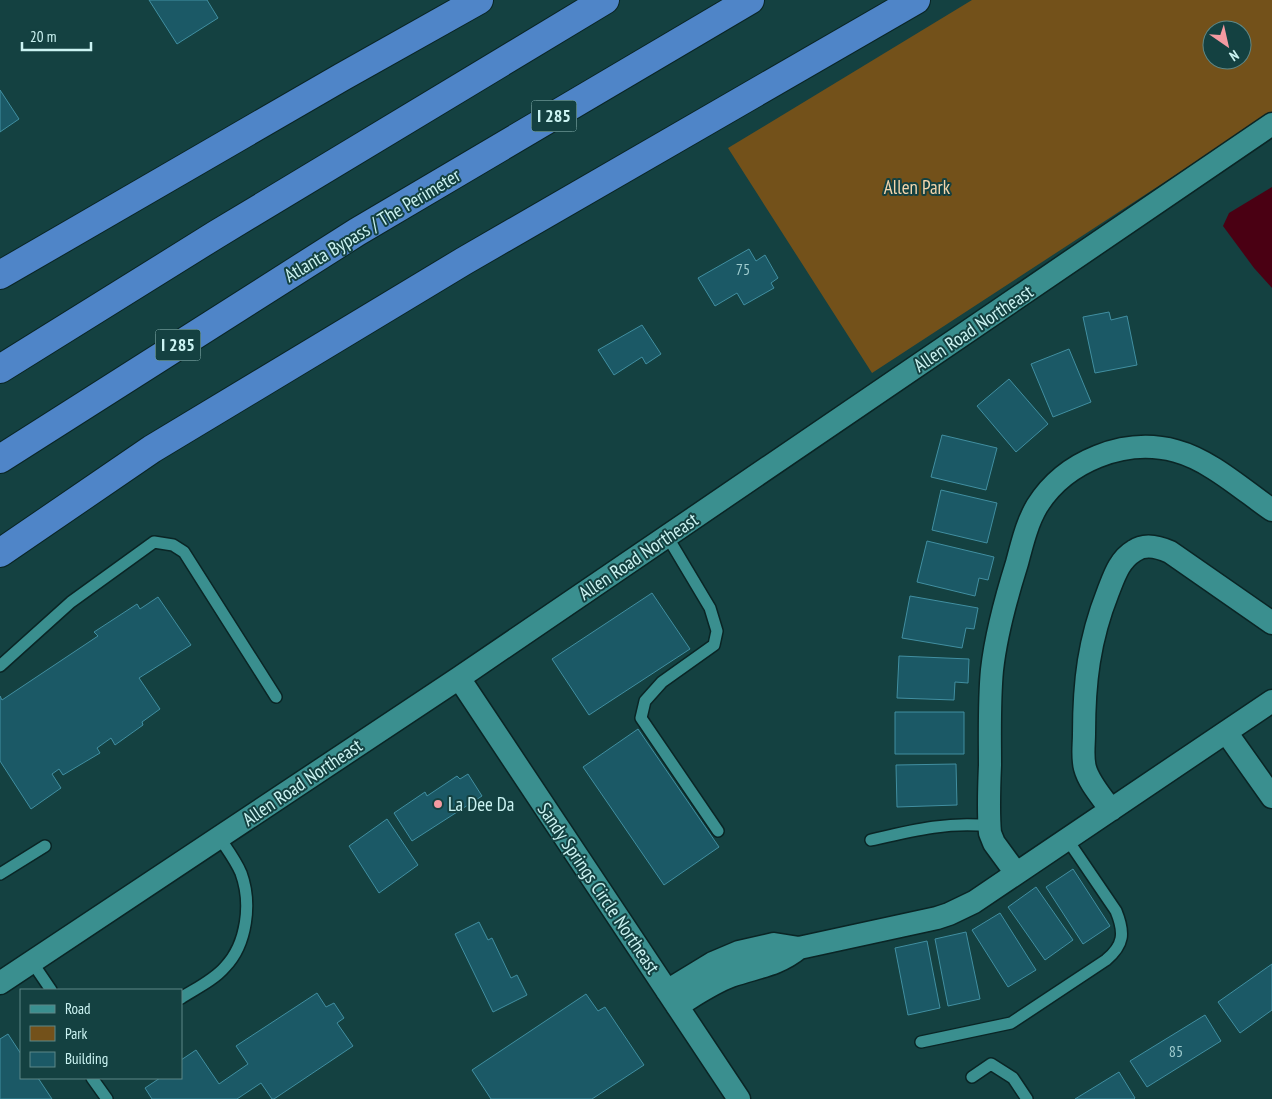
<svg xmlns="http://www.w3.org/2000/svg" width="1272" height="1099" font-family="'PT Sans Narrow',sans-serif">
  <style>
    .green { fill: #73511a; fill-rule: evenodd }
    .water { fill: #4a0013 }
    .building { fill: #1b5966; stroke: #418fa1 }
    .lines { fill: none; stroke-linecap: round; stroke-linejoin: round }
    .service-casing { stroke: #0a2525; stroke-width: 14 }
    .minor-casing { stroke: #0a2525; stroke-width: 25 }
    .motorway-casing { stroke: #0a2525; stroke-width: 30 }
    .service { stroke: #3a8f8f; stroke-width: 11 }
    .minor { stroke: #3a8f8f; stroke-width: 22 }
    .motorway { stroke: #4f85c8; stroke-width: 28 }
    .poi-dot { fill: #f49aa1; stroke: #144141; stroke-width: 2 }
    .labels { text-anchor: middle; stroke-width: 4; stroke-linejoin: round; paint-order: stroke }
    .number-label { font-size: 16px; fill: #9fcccf }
    .shield { fill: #144141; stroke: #94bebd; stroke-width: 1 }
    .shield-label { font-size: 18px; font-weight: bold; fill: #cbf3f2 }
    .park-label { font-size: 19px; fill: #f3d5ac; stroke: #144141 }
    .street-label { font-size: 19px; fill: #cbf3f2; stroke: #144141 }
    .poi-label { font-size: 19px; fill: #cbf3f2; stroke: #144141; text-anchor: start }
  </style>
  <rect width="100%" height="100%" fill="#144141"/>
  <!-- green -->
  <path class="green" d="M 972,0 L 1272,0 L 1272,112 L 872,373 L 728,148 ZM 1212,30 L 1242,30 L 1242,60 L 1212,60 Z"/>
  <!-- water -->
  <path class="water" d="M 1272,187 L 1272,288 L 1254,268 L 1223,226 L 1229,213 Z"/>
  <!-- building -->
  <path class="building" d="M 149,0 L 207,0 L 218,18 L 177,44 Z
    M 0,90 L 19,119 L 0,132 Z
    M 749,249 L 756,261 L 765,255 L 778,278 L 771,283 L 774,288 L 744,305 L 737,293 L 715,306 L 698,278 Z
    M 1109,312 L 1111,320 L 1127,316 L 1137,365 L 1095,373 L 1083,317 Z
    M 642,325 L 661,354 L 646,364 L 642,357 L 614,375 L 598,350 Z
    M 1069,349 L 1091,402 L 1053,417 L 1031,364 Z
    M 1009,379 L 1048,424 L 1016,452 L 977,406 Z
    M 942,435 L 997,448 L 986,490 L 931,477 Z
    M 941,490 L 997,503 L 987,543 L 932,530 Z
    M 927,541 L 994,557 L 988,580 L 979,578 L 975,596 L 917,582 Z
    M 652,593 L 690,649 L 589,715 L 552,659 Z
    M 910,596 L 978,608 L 974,629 L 966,628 L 962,648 L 902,638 Z
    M 158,597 L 191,645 L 139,678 L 160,709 L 142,722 L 143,725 L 115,745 L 111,738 L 97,748 L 100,753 L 63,775 L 59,769 L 52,774 L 61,788 L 31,809 L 0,761 L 0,696 L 2,700 L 98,636 L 94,632 L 137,604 L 140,609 Z
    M 899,656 L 969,659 L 968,683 L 955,682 L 954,700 L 897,698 Z
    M 895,712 L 964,712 L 964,754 L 895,754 Z
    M 638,729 L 719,847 L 664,885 L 583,767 Z
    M 956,764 L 957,805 L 897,807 L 896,765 Z
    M 468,774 L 482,796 L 412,841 L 394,813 L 425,792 L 427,796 L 457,776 L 460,779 Z
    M 387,819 L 418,865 L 379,893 L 349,846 Z
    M 1073,869 L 1110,926 L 1083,944 L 1046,887 Z
    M 1036,887 L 1073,940 L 1045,960 L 1008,907 Z
    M 1000,913 L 1036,970 L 1008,987 L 972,930 Z
    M 479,922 L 488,940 L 492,938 L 511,978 L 517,975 L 527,995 L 493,1012 L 455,934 Z
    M 966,932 L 980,999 L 948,1006 L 935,939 Z
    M 927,941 L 940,1008 L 908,1015 L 895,948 Z
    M 1272,964 L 1272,1010 L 1240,1033 L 1218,1002 Z
    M 317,993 L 326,1007 L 334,1003 L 344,1018 L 337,1023 L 353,1046 L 274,1099 L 272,1099 L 261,1083 L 237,1099 L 152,1099 L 145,1088 L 160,1078 L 181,1078 L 181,1060 L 196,1050 L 219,1084 L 248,1064 L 236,1046 Z
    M 586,994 L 598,1011 L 605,1007 L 644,1065 L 592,1099 L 491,1099 L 472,1070 Z
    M 1205,1015 L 1221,1041 L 1147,1087 L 1130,1061 Z
    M 8,1034 L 21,1054 L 21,1078 L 38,1078 L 52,1099 L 0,1099 L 0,1039 Z
    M 1119,1072 L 1135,1098 L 1134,1099 L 1075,1099 Z"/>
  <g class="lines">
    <!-- service casing -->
    <g class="service-casing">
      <path id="service" d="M 667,536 L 710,608 L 717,631 L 714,645 L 662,682 L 645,701 L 641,718 L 718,831
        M 0,666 L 71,602 L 154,542 L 173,545 L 184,552 L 276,697
        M 871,840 C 910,831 949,821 989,826
        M 0,874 L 45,846
        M 32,962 L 51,990
        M 181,998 C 195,989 214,980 225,967 C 247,944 252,903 241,873 C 236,861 227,849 219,837
        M 921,1042 L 1011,1023 L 1106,960 C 1124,945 1125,933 1116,911 L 1067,839
        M 972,1077 L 991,1064 L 1013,1078 L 1027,1099
        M 92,1078 L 107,1099"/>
    </g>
    <!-- minor casing -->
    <g class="minor-casing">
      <path id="minor" d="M 459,678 L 739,1099
        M 1226,732 L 1272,797
        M 1111,810 C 1102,797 1089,783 1085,768 C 1082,757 1084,745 1084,734 C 1084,682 1089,640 1108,592 C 1114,577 1119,560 1134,551 C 1145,543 1159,547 1170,552 L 1272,623
        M 1016,873 L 994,843 L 990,833 C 988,811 989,788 990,765 C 990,734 989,702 992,670 C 996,634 1006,598 1017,563 C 1022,544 1027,523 1037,506 C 1065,461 1125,437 1176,451 C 1210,460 1243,490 1272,510
        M 0,983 L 459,678 L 1272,124
        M 667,991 L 713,963 L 739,952 L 774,944 L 799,948 L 937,918 L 949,914 L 974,902 L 1272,701
        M 677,1006 C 695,995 712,983 731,976 C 756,967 777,966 799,948"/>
    </g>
    <!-- motorway casing -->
    <g class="motorway-casing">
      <path id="motorway" d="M 0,275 L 342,77 L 479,0
        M 0,369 L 217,234 L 605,0
        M 0,459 L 357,232 L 750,0
        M 0,553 L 152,449 L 464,261 L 916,0"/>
    </g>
    <!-- service -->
    <use href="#service" class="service"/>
    <!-- minor -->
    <use href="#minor" class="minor"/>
    <!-- motorway -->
    <use href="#motorway" class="motorway"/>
  </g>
  <!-- markers -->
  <circle class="poi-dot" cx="438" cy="804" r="5"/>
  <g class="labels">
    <!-- number labels -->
    <g class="number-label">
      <text x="743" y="275">75</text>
      <text x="1176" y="1057">85</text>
    </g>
    <!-- shield labels -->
    <g class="shield">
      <rect x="531.5" y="100.5" width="45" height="31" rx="4"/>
      <rect x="155.5" y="329.5" width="45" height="31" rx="4"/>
    </g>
    <g class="shield-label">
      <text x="554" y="122">I 285</text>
      <text x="178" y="351">I 285</text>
    </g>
    <!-- park labels -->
    <g class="park-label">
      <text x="917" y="194">Allen Park</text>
    </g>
    <!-- street labels -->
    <g class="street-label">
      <text transform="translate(372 225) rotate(-31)" y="7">Atlanta Bypass / The Perimeter</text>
      <text transform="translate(973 328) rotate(-34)" y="7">Allen Road Northeast</text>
      <text transform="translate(638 556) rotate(-34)" y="7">Allen Road Northeast</text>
      <text transform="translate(302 782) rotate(-34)" y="7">Allen Road Northeast</text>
      <text transform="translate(599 888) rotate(56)" y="7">Sandy Springs Circle Northeast</text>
    </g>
    <!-- poi labels -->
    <g class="poi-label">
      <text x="448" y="811">La Dee Da</text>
    </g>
  </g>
  <!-- legend -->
  <rect x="20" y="989" width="162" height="90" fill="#144141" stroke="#5d8888"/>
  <rect x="30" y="1005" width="25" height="8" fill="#3a8f8f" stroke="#5d8888"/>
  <text x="65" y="1014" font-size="15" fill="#cbf3f2">Road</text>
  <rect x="30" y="1026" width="25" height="15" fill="#73511a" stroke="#5d8888"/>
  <text x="65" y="1039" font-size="15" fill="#cbf3f2">Park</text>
  <rect x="30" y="1052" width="25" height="15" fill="#1b5966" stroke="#5d8888"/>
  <text x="65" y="1064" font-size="15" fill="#cbf3f2">Building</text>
  <!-- north arrow -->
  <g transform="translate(1227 45) rotate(146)"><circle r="24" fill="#144141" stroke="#5d8888"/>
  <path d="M0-4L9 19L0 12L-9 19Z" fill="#f49aa1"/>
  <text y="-8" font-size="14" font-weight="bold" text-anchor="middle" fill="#cbf3f2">N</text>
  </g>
  <!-- scale -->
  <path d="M22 42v8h69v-8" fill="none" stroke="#cbf3f2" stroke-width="2.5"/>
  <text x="30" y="42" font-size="15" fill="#cbf3f2" stroke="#144141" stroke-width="4" paint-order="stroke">20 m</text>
</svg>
